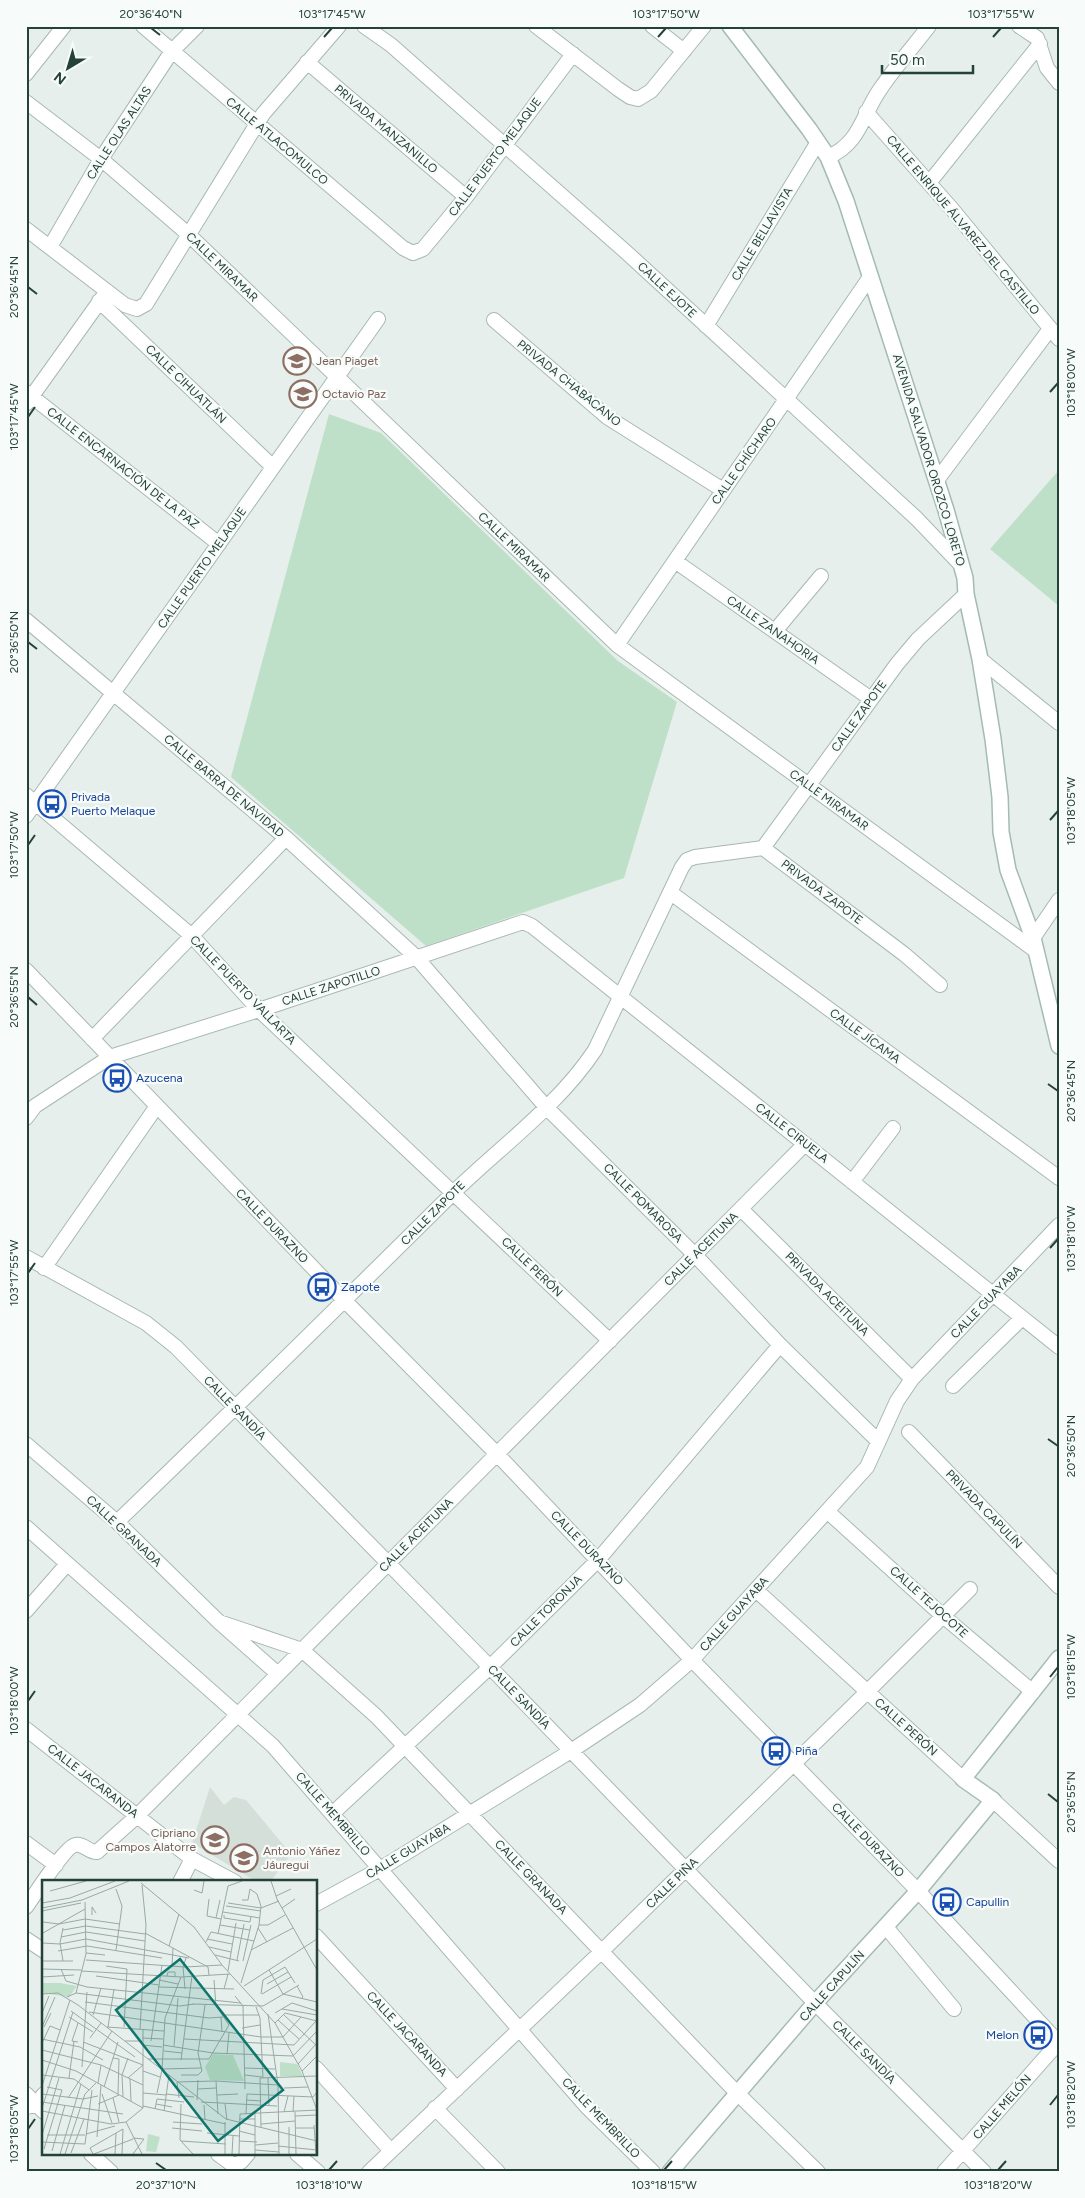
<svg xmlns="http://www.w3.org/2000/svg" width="1085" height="2198" font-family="Figtree,sans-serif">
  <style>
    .built { fill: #d4dfda }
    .green { fill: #bfe0c8 }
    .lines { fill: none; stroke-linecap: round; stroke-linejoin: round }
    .street-casing { stroke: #a8b8b2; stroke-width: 16 }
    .secondary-casing { stroke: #a4bbb3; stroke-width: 18 }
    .street { stroke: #fff; stroke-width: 14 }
    .secondary { stroke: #fff; stroke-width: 15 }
    .ticks { fill: none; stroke: #24423a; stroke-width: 2 }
    .labels { text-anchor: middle; stroke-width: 4.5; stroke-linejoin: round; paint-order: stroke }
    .street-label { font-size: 12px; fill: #24423a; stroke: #f7fbf9 }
    .education-label { font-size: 12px; fill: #785e54; stroke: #f7fbf9; text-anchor: start }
    .transit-label { font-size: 12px; fill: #164399; stroke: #f7fbf9; text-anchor: start }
    .inset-road { fill: none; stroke: #98aaa4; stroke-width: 1 }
    .view { fill: #0f766e; fill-opacity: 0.15; stroke: #0f766e; stroke-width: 2.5 }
    .inset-edge { fill: none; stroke: #24423a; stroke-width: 2.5 }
    .neatline { fill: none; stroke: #24423a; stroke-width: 2 }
    .ticks-label { font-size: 12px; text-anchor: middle; fill: #24423a }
  </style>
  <rect width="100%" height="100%" fill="#e6efeb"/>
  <!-- built -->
  <path class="built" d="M 210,1787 L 224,1805 L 234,1797 L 246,1800 L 291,1854 L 270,1882 L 257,1882 L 192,1843 Z"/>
  <!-- green -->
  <path class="green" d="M 329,414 L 381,433 L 618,661 L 677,702 L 624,878 L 426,946 L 231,777 Z
    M 1059,470 L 1059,606 L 990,549 Z"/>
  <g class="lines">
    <!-- street casing -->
    <g class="street-casing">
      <path id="street" d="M 143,26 L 403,248 L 413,253 L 423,249 L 466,197 L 573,54
        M 364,26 L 391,45 L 626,252 L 916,518 L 961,565
        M 536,26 L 618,89 L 630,97 L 638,99 L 651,91 L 704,26
        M 652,26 L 684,51
        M 1019,26 L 1037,38 L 1047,68 L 1059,83
        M 307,62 L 466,197
        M 26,74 L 64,26
        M 26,102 L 101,159 L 188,234 L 617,645 L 1036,951
        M 866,112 L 952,209 L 1059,339
        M 828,157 C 861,143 862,114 881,88 C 896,66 913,47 929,26
        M 929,183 L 1040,44
        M 26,229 L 125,305 L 137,309 L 146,304 L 263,114 L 339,26
        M 50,247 L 101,159 L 172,51 L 197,26
        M 99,301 L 273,467
        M 494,320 L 607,417 L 723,490
        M 706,326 L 818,142
        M 26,392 L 219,544
        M 27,403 L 105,294
        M 937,480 L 1050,329
        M 675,561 L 871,699
        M 26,620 L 286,838 L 416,957 L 546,1107 L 695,1255 L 780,1345 L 878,1441
        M 775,631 L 821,576
        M 617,645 L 870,277
        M 980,659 L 1059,723
        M 26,795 L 192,936 L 259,1010 L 610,1341
        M 26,816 L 378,319
        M 763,848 L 897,664 L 918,639 L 966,594
        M 671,893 L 1059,1178
        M 1033,938 L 1059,900
        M 26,970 L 345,1301 L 496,1453 L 692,1660 L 918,1891 L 1059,2043
        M 92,1039 L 286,838
        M 26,1118 L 35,1106 L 110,1057 L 259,1010 L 523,922 L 532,926 L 1059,1347
        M 852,1182 L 893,1128
        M 741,1209 L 912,1379
        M 26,1257 L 146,1323 L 176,1347 L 490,1667 L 815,2003 L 984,2172
        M 44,1268 L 157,1106
        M 953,1386 L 1022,1318
        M 909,1432 L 1059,1587
        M 26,1444 L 117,1522 L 219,1622 L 278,1674
        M 827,1511 L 943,1616 L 1033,1692
        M 117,1522 C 229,1414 341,1304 452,1194 C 500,1147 558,1106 595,1050 L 682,867 L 687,860 L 695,857 L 763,848 L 904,954 L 940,985
        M 26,1527 L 273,1746 L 586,2106 L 653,2172
        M 756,1590 L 963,1779
        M 26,1611 L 67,1564
        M 219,1622 L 302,1650 L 376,1716 L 737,2093 L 818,2172
        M 26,1729 L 192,1859 L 235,1882
        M 993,1800 L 1059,1861
        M 332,1814 L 490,1667 L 598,1560 L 780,1345
        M 26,1843 L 56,1865
        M 180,1882 L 192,1859
        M 316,1904 L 380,1869 L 571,1751 L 640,1705 L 692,1660 L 867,1467 L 897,1401 L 912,1379 L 1059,1225
        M 26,1907 C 34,1896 65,1847 75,1845 C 83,1843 90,1853 97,1852 L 137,1816 L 805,1144
        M 886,1927 L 954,2009
        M 316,1936 L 457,2089
        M 26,1939 L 44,1951
        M 316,2068 L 391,2151
        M 26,2094 L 44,2112
        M 27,2107 L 36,2104 L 44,2094
        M 435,2108 L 498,2172
        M 91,2154 L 111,2172
        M 218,2154 L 233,2165 L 241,2162 L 248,2154
        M 297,2154 L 318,2172
        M 369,2172 L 602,1951 L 867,1692 L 970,1589
        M 944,2172 L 1059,2042"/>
    </g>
    <!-- secondary casing -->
    <g class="secondary-casing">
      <path id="secondary" d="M 730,26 L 809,129 L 828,157 L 846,201 L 946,510 L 965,578 L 966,594 L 980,659 L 993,739 L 1000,797 L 1001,832 L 1008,870 L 1033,938 L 1059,1046
        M 670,2172 L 815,2003 L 918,1891 L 993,1800 L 963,1779 L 1059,1658"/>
    </g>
    <!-- street -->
    <use href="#street" class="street"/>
    <!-- secondary -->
    <use href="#secondary" class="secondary"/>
  </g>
  <!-- ticks -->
  <path class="ticks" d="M 151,28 L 160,35M 324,37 L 332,28M 658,37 L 666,28M 993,37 L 1001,28M 28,287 L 37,294M 1050,392 L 1058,383M 28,417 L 35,407M 28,642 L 37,649M 1050,820 L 1058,811M 28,845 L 35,835M 28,997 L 37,1005M 1048,1084 L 1058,1091M 1050,1248 L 1058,1239M 28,1273 L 35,1263M 1048,1439 L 1058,1446M 1050,1677 L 1058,1667M 28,1701 L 35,1691M 1048,1794 L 1058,1802M 1050,2105 L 1058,2095M 28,2129 L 35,2119M 156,2163 L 166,2170M 329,2170 L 337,2161M 664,2170 L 672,2161M 998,2170 L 1006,2161"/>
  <!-- icons -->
  <defs>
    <g id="school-ring" transform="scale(1.4375)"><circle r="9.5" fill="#f7fbf9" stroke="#8d6e63" stroke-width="1.5"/><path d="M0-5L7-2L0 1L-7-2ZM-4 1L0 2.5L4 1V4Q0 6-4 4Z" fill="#8d6e63"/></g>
    <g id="bus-ring" transform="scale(1.4375)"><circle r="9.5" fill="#f7fbf9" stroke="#1a4fb4" stroke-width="1.5"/><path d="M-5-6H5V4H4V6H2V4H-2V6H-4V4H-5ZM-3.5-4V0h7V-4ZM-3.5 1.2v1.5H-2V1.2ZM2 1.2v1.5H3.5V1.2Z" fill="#1a4fb4"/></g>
  </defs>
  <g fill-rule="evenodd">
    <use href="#school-ring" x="297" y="361"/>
    <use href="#school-ring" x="303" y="394"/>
    <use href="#bus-ring" x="52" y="804"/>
    <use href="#bus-ring" x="117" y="1078"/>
    <use href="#bus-ring" x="322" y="1287"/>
    <use href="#bus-ring" x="776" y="1751"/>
    <use href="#school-ring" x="215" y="1840"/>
    <use href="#school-ring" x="244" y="1858"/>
    <use href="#bus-ring" x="947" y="1902"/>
    <use href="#bus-ring" x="1038" y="2035"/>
  </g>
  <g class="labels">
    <!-- street labels -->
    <g class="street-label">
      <text transform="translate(386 129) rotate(40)" y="4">PRIVADA MANZANILLO</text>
      <text transform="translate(119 133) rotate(-57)" y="4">CALLE OLAS ALTAS</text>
      <text transform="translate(277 141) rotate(40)" y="4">CALLE ATLACOMULCO</text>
      <text transform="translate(495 157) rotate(-53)" y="4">CALLE PUERTO MELAQUE</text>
      <text transform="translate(963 225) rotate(50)" y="4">CALLE ENRIQUE ÁLVAREZ DEL CASTILLO</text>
      <text transform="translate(762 234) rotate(-59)" y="4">CALLE BELLAVISTA</text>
      <text transform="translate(222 267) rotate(44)" y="4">CALLE MIRAMAR</text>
      <text transform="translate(667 290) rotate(43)" y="4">CALLE EJOTE</text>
      <text transform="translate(569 383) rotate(39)" y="4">PRIVADA CHABACANO</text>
      <text transform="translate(186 384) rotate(44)" y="4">CALLE CIHUATLÁN</text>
      <text transform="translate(929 460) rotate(73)" y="4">AVENIDA SALVADOR OROZCO LORETO</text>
      <text transform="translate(744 461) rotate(-55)" y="4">CALLE CHÍCHARO</text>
      <text transform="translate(123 468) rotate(38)" y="4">CALLE ENCARNACIÓN DE LA PAZ</text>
      <text transform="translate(514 547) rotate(44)" y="4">CALLE MIRAMAR</text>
      <text transform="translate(202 568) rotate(-55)" y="4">CALLE PUERTO MELAQUE</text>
      <text transform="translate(773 630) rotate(35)" y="4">CALLE ZANAHORIA</text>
      <text transform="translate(859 716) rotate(-54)" y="4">CALLE ZAPOTE</text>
      <text transform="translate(224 786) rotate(40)" y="4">CALLE BARRA DE NAVIDAD</text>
      <text transform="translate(829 800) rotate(36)" y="4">CALLE MIRAMAR</text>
      <text transform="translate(822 892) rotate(37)" y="4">PRIVADA ZAPOTE</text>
      <text transform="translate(331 986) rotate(-18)" y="4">CALLE ZAPOTILLO</text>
      <text transform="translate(243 990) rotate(46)" y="4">CALLE PUERTO VALLARTA</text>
      <text transform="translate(865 1036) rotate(36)" y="4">CALLE JÍCAMA</text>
      <text transform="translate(792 1133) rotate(38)" y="4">CALLE CIRUELA</text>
      <text transform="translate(643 1203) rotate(45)" y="4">CALLE POMAROSA</text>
      <text transform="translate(433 1213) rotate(-45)" y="4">CALLE ZAPOTE</text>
      <text transform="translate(272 1226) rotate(46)" y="4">CALLE DURAZNO</text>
      <text transform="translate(701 1249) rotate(-45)" y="4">CALLE ACEITUNA</text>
      <text transform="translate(532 1267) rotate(44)" y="4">CALLE PERÓN</text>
      <text transform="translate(827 1294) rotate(45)" y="4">PRIVADA ACEITUNA</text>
      <text transform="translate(986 1302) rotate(-46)" y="4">CALLE GUAYABA</text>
      <text transform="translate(235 1408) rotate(46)" y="4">CALLE SANDÍA</text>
      <text transform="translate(984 1509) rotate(46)" y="4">PRIVADA CAPULÍN</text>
      <text transform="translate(124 1531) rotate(43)" y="4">CALLE GRANADA</text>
      <text transform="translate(416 1535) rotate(-45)" y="4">CALLE ACEITUNA</text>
      <text transform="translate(587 1548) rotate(46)" y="4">CALLE DURAZNO</text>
      <text transform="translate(929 1602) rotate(42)" y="4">CALLE TEJOCOTE</text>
      <text transform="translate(546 1611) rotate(-45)" y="4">CALLE TORONJA</text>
      <text transform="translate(734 1614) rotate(-48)" y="4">CALLE GUAYABA</text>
      <text transform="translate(519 1697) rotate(46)" y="4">CALLE SANDÍA</text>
      <text transform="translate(906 1727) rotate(42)" y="4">CALLE PERÓN</text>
      <text transform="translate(93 1781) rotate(38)" y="4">CALLE JACARANDA</text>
      <text transform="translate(333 1814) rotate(49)" y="4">CALLE MEMBRILLO</text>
      <text transform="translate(868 1840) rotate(46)" y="4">CALLE DURAZNO</text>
      <text transform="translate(408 1851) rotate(-31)" y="4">CALLE GUAYABA</text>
      <text transform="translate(531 1877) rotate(46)" y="4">CALLE GRANADA</text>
      <text transform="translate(672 1883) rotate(-44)" y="4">CALLE PIÑA</text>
      <text transform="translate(832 1986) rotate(-48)" y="4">CALLE CAPULÍN</text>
      <text transform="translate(407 2034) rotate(47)" y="4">CALLE JACARANDA</text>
      <text transform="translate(864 2052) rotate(45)" y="4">CALLE SANDÍA</text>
      <text transform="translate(1002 2107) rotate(-49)" y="4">CALLE MELÓN</text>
      <text transform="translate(601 2118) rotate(46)" y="4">CALLE MEMBRILLO</text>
    </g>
    <!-- education labels -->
    <g class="education-label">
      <text x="316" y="365">Jean Piaget</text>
      <text x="322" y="398">Octavio Paz</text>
      <text x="196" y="1837" text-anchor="end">Cipriano<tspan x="196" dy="14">Campos Alatorre</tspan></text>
      <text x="263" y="1855">Antonio Yáñez<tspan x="263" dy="14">Jáuregui</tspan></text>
    </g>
    <!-- transit labels -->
    <g class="transit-label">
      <text x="71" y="801">Privada<tspan x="71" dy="14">Puerto Melaque</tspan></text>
      <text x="136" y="1082">Azucena</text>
      <text x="341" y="1291">Zapote</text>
      <text x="795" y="1755">Piña</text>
      <text x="966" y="1906">Capullin</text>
      <text x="1019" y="2039" text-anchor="end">Melon</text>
    </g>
  </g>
  <!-- overview -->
  <g transform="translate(42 1880)">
    <rect width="275" height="275" fill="#e6efeb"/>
    <path d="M 0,103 L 18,103 L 35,106 L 27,117 L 0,113 ZM 171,174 L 191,175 L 202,201 L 168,200 L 163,187 ZM 238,182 L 255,184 L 261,196 L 238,196 ZM 106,254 L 118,257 L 114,272 L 104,271 Z" fill="#bfe0c8"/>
    <path class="inset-road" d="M 229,1 L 236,22M 99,3 L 152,47 L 180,85 L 233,143 L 260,191 L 275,230M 152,10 L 160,13 L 162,1M 8,11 L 44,1M 234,16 L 249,9M 167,19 L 165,36 L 179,39M 236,21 L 275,90M 0,23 L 28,18 L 73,1M 186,23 L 219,28 L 237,21M 184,26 L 219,31M 0,28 L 40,20 L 87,1M 240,28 L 253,19M 0,31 L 39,23M 181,32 L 218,38M 50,35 L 50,27 L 54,33M 182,35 L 182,38 L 208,42 L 209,36M 174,38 L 178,20M 1,42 L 17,44 L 43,39 L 78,44M 178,45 L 208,50M 217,45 L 226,45 L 243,35M 216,48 L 225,62M 21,50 L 44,46 L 103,54M 1,53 L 43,29M 103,53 L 166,87 L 167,95M 176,54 L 186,6 L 200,1M 19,57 L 44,52 L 103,61M 165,59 L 190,64M 164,62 L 169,52 L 212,61M 0,63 L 18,64M 18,64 L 44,59 L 147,78M 127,66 L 137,34M 167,67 L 189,72M 74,70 L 80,26 L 74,9M 209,70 L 251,48M 16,71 L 45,66 L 120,78M 44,73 L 63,75M 173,75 L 197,81M 44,80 L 143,87 L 180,85M 195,80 L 202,44M 0,81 L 31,81M 21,81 L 18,63 L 21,48M 201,81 L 209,45M 64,86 L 85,89 L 82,147M 130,86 L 131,68M 0,89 L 39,90M 19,89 L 24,101 L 45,107 L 199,123M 227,90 L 241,114 L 275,122M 39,91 L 139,97 L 188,94M 186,91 L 194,43M 54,96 L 117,105M 125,96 L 126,92 L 133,92 L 133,96M 0,97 L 32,95M 117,100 L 136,104M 199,103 L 217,45 L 219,26 L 215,14 L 208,9 L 206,20 L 200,20M 225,104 L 246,92M 202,106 L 275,59M 255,106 L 261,117 L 259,119M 116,107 L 192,109M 143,109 L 141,87 L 144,78M 182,109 L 186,94M 34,113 L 44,74 L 43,22M 0,114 L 16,113 L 36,125 L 184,239 L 275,261M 219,114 L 221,100 L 243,87 L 253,103M 220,114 L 249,97M 193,116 L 201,126 L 203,209M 25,117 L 34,113 L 138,126 L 152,124M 43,122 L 167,138 L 181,137M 151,124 L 221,126 L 257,105M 214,127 L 218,138 L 221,198M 240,129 L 275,135M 29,131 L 93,177M 47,132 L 219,157 L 241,157 L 259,137M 0,133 L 7,116M 233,133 L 250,123 L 275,131M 226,134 L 236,205 L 237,274M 241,134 L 275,166M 51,135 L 59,108M 180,135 L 217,135M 27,137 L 51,152M 179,137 L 180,152M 236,140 L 257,159M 233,143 L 243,133 L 275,141M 0,147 L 13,117M 2,147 L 9,133M 65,147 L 122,151M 66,147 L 72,109M 200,148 L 218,145M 98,149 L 104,45 L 100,5M 101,149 L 101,228M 48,158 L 59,143M 100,158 L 121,159M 0,159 L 38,167 L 61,180M 142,159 L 252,165M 83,161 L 100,161M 109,161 L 120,85M 36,162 L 30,161 L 36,143M 41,162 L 101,185 L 86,198M 0,163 L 8,146 L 18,150M 100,165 L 120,167M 121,165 L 171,173 L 251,176 L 275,151M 252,165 L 274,141M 132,166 L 136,118M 0,170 L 59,185 L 101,205M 122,171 L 140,173M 185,174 L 187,153M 71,178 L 77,179 L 76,214M 106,179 L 167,179 L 187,145 L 174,126 L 172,100M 0,180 L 34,191 L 101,228M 139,180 L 150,96M 256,184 L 275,163M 40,187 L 45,112M 202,188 L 233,189M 120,189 L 159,188M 101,191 L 118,197M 260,191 L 275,176M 0,195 L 32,199 L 47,210M 139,195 L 156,195 L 160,191 L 156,173 L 163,125M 203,195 L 220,197M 27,198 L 32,161M 226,198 L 227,226M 88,199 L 89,221M 174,201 L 176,234M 135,202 L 174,201 L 236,205M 135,202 L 137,218M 56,203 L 59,185M 0,206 L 28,120M 62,207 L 76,162M 242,208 L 266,207M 156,209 L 174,208M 101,213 L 124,215M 115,213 L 120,190 L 123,138 L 139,97M 0,214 L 41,219 L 56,216M 60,214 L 70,243M 124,214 L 152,217M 175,215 L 196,214M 81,217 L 80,195 L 86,178M 26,218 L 70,151M 71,218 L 77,242M 155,220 L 156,200M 204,220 L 219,221M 0,222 L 81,234M 159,222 L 235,226M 56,224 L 77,215M 114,224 L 130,227M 139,224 L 138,260 L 151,274M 183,224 L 185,240M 162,225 L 163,240M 101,226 L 184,244M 0,228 L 31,132M 113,229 L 115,219 L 142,222M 0,231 L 69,244 L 84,242 L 101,228M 122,231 L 127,195M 242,232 L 246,216M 251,232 L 252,216M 253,232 L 254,274M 204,234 L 205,214 L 271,217 L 275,212M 253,236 L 275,235M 197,239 L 213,239M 84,242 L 100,274M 131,242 L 160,244M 219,244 L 253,241M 272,245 L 274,274M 130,248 L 160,251M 219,248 L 218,198 L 275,196M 254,248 L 272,248M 197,251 L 213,255M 165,253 L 197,256M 44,254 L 73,246M 0,255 L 17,198M 5,255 L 43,255M 55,257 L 59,205M 91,258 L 102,259 L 91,274M 139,261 L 184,264M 197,261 L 215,262M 0,262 L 43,264 L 50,210M 213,265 L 236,263M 236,266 L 275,270M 2,269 L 20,210 L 5,207M 213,270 L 237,272M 10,271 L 23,225M 29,273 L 42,239M 18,274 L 39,204M 23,274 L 43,214 L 54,203M 51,274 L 48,268 L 81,249 L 80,274M 52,274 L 91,259M 73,274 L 74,253M 183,274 L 183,242M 190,274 L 191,256M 197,274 L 198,234 L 275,230M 213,274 L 213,233M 247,274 L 247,247"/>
    <path class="view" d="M 138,79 L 241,210 L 176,261 L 74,130 Z"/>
    <rect width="275" height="275" class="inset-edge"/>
  </g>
  <!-- border -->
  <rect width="1085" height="2198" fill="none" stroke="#f7fbf9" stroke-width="55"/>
  <!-- north arrow -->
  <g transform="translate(68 68) rotate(218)" stroke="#f7fbf9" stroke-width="4" paint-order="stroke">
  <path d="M0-4L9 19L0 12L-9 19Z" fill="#24423a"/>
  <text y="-8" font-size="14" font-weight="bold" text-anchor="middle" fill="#24423a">N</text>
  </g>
  <!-- scale -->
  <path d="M882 65v8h91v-8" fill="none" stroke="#24423a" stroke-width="2.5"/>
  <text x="890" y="65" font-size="15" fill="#24423a" stroke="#f7fbf9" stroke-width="4" paint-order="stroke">50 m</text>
  <rect x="28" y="28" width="1030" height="2142" class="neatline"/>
  <g class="ticks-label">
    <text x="151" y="18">20°36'40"N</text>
    <text x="332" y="18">103°17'45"W</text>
    <text x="666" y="18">103°17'50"W</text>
    <text x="1001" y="18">103°17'55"W</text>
    <text transform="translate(14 287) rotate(-90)" y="4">20°36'45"N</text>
    <text transform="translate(1071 383) rotate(-90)" y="4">103°18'00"W</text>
    <text transform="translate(14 417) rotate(-90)" y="4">103°17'45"W</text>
    <text transform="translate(14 642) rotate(-90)" y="4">20°36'50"N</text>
    <text transform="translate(1071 811) rotate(-90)" y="4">103°18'05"W</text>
    <text transform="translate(14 845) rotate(-90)" y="4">103°17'50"W</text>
    <text transform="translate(14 997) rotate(-90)" y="4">20°36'55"N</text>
    <text transform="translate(1071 1091) rotate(-90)" y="4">20°36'45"N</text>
    <text transform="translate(1071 1239) rotate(-90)" y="4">103°18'10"W</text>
    <text transform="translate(14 1273) rotate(-90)" y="4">103°17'55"W</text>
    <text transform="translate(1071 1446) rotate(-90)" y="4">20°36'50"N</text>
    <text transform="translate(1071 1667) rotate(-90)" y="4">103°18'15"W</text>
    <text transform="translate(14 1701) rotate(-90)" y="4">103°18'00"W</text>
    <text transform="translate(1071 1802) rotate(-90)" y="4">20°36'55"N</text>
    <text transform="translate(1071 2095) rotate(-90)" y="4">103°18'20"W</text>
    <text transform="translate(14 2129) rotate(-90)" y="4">103°18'05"W</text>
    <text x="166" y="2189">20°37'10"N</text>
    <text x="329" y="2189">103°18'10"W</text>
    <text x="664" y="2189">103°18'15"W</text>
    <text x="998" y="2189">103°18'20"W</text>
  </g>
</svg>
